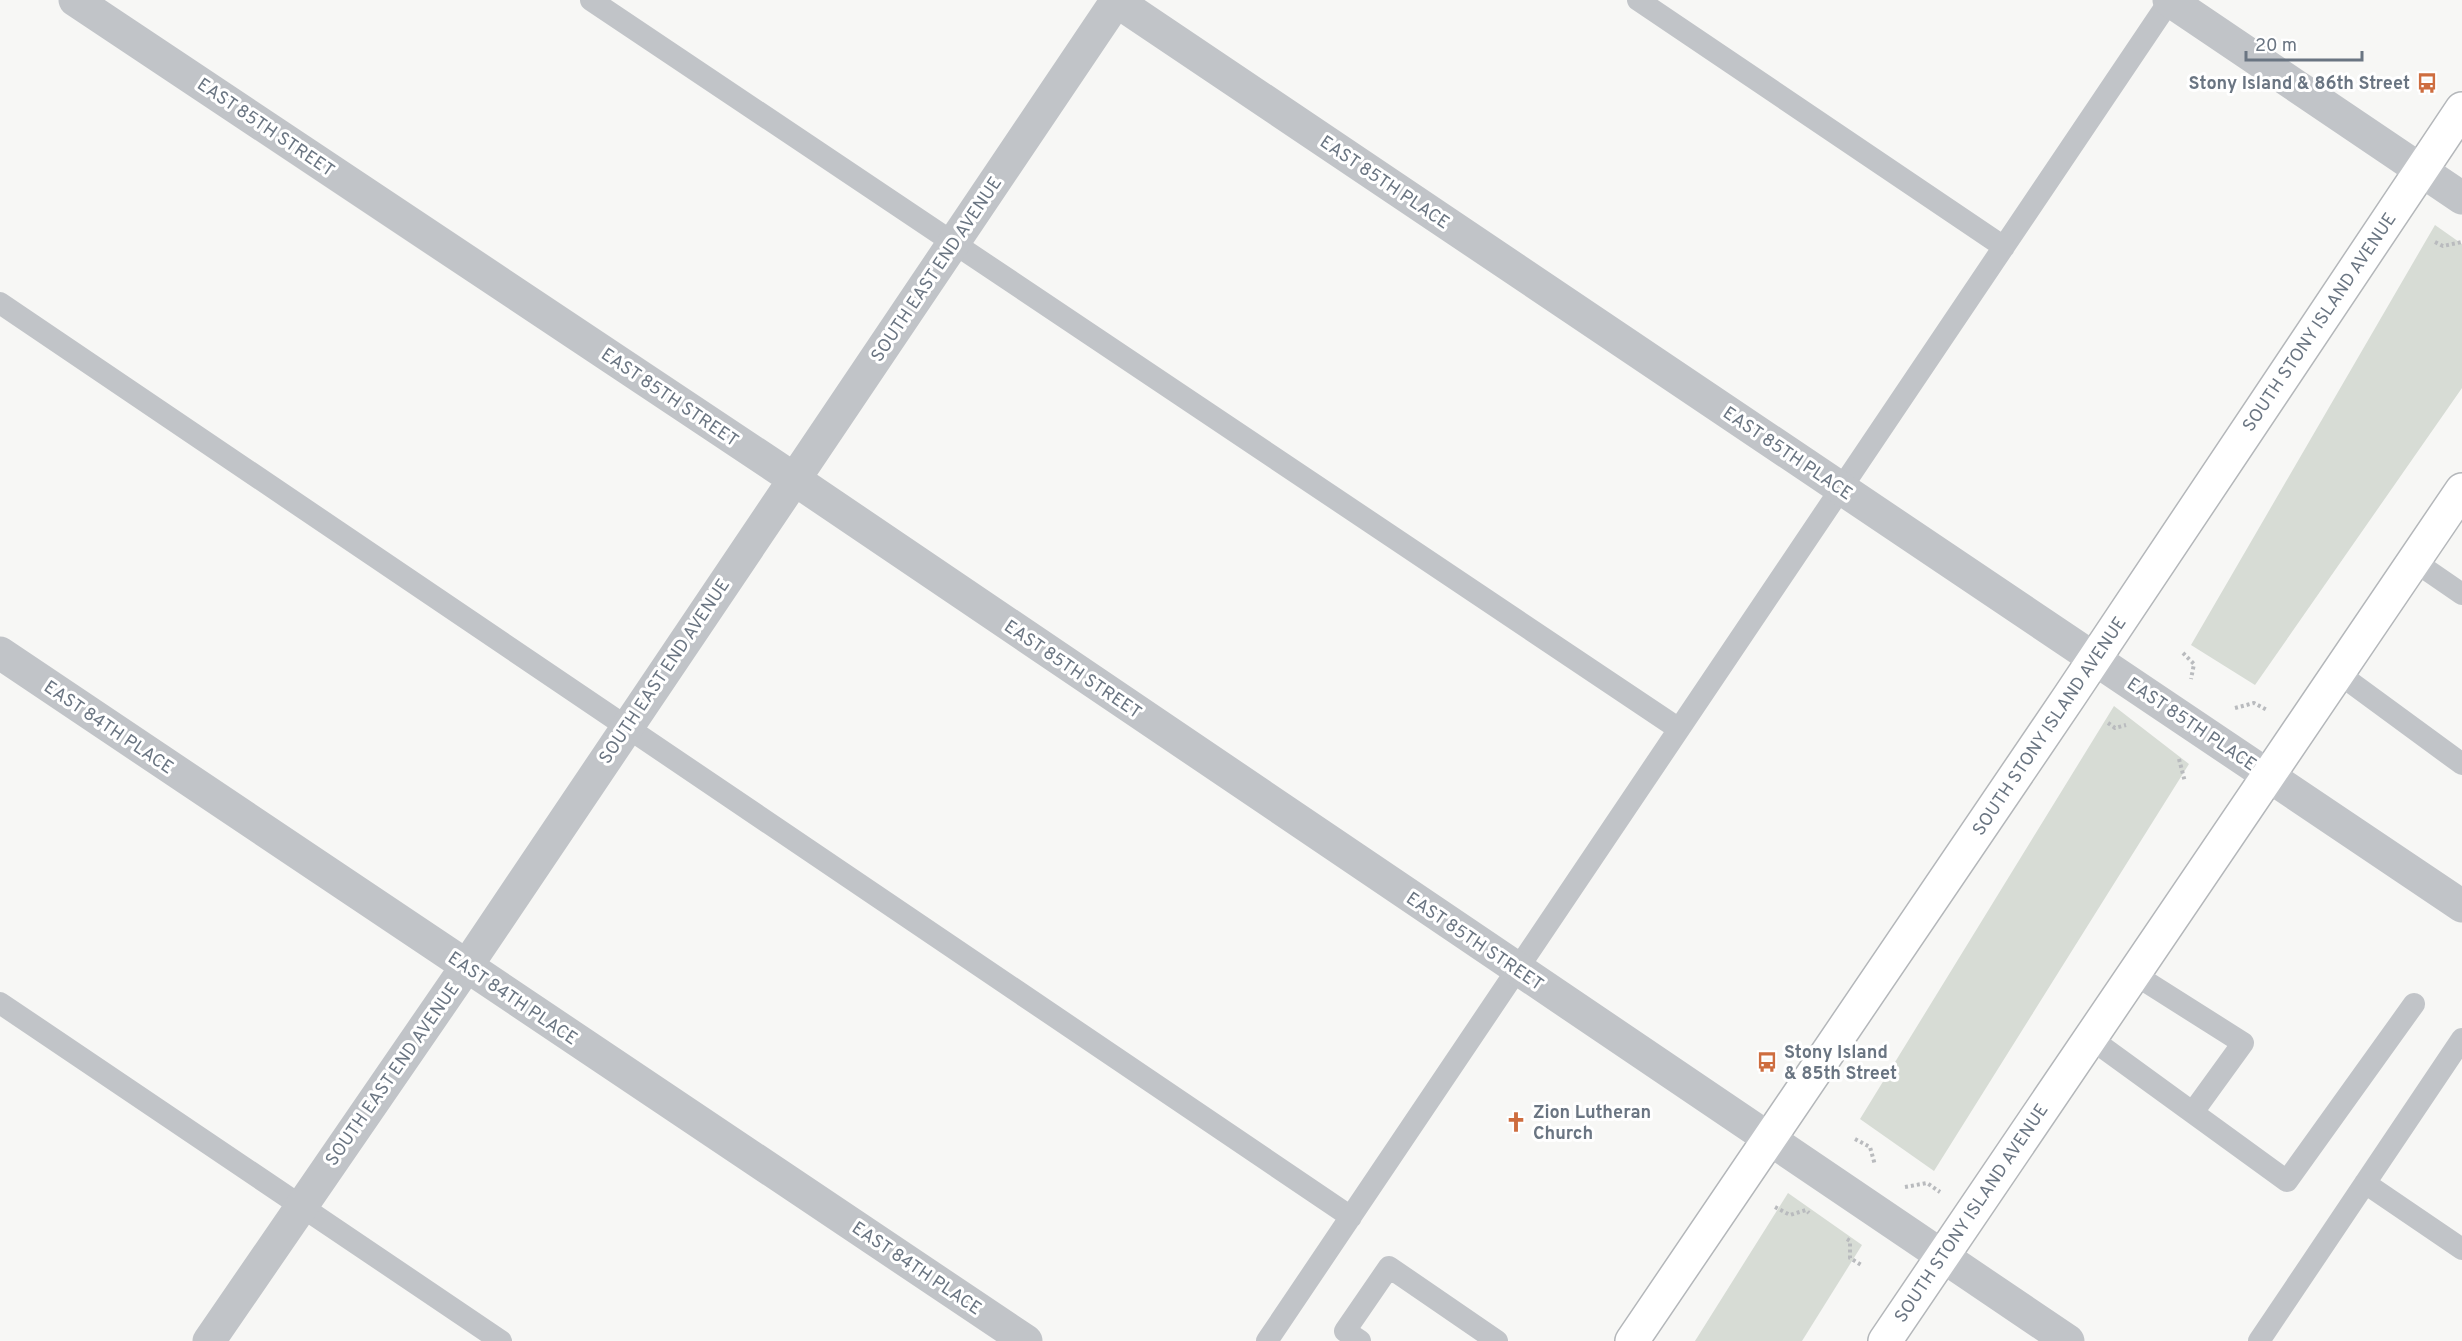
<svg xmlns="http://www.w3.org/2000/svg" width="2462" height="1341" font-family="Overpass,sans-serif">
  <style>
    .green { fill: #d7dcd5 }
    .lines { fill: none; stroke-linecap: round; stroke-linejoin: round }
    .highway-casing { stroke: #b4b7ba; stroke-width: 36 }
    .path { stroke: #b9bbbe; stroke-width: 4; stroke-dasharray: 3 3; stroke-linecap: butt }
    .lane { stroke: #c1c4c8; stroke-width: 22 }
    .street { stroke: #c1c4c8; stroke-width: 33 }
    .highway { stroke: #fff; stroke-width: 33 }
    .labels { text-anchor: middle; stroke-width: 6; stroke-linejoin: round; paint-order: stroke }
    .poi-label { font-size: 18px; font-weight: bold; fill: #6a7582; stroke: #fff; text-anchor: start }
    .street-label { font-size: 18px; fill: #6a7582; stroke: #fff }
  </style>
  <rect width="100%" height="100%" fill="#f7f7f5"/>
  <!-- green -->
  <path class="green" d="M 2435,225 L 2462,244 L 2462,388 L 2255,685 L 2191,645 Z
    M 2114,706 L 2189,764 L 1934,1171 L 1860,1119 Z
    M 1788,1193 L 1862,1245 L 1802,1341 L 1695,1341 Z"/>
  <g class="lines">
    <!-- highway casing -->
    <g class="highway-casing">
      <path id="highway" d="M 1632,1341 L 2069,697 L 2462,109
        M 1885,1341 L 2462,490"/>
    </g>
    <!-- path -->
    <path class="path" d="M 2435,242 L 2443,246 L 2462,242
      M 2183,653 L 2194,664 L 2191,679
      M 2235,708 L 2254,703 L 2267,710
      M 2108,723 L 2115,728 L 2126,725
      M 2179,759 L 2185,782
      M 1855,1139 L 1870,1147 L 1875,1165
      M 1905,1187 L 1927,1183 L 1940,1192
      M 1775,1207 L 1790,1215 L 1806,1210 L 1809,1213
      M 1847,1239 L 1850,1241 L 1850,1258 L 1863,1266"/>
    <!-- lane -->
    <path class="lane" d="M 591,0 L 1679,729
      M 1638,0 L 2004,247
      M 0,303 L 1351,1217
      M 2414,561 L 2462,594
      M 2338,673 L 2462,764
      M 2134,974 L 2243,1043 L 2193,1112
      M 0,1003 L 501,1341
      M 2090,1038 L 2287,1181 L 2414,1004
      M 2365,1183 L 2462,1249
      M 1267,1341 L 2170,0
      M 1360,1341 L 1345,1331 L 1389,1267 L 1497,1341
      M 2259,1341 L 2462,1039"/>
    <!-- street -->
    <path class="street" d="M 75,0 L 794,479 L 2068,1341
      M 1115,0 L 2462,906
      M 2169,0 L 2462,198
      M 0,653 L 1026,1341
      M 209,1341 L 466,967 L 1117,0"/>
    <!-- highway -->
    <use href="#highway" class="highway"/>
  </g>
  <!-- icons -->
  <defs>
    <g id="bus-bare" transform="scale(1.62)"><path d="M-5-6H5V4H4V6H2V4H-2V6H-4V4H-5ZM-3.5-4V0h7V-4ZM-3.5 1.2v1.5H-2V1.2ZM2 1.2v1.5H3.5V1.2Z" fill="#ce6d3f" stroke="#fff" stroke-width="2.5" paint-order="stroke"/></g>
    <g id="church-bare" transform="scale(1.62)"><path d="M-1.2-6h2.4v3.5h3.3v2.4h-3.3V6h-2.4V-.1h-3.3v-2.4h3.3Z" fill="#ce6d3f" stroke="#fff" stroke-width="2.5" paint-order="stroke"/></g>
  </defs>
  <g fill-rule="evenodd">
    <use href="#bus-bare" x="2427" y="83"/>
    <use href="#bus-bare" x="1767" y="1062"/>
    <use href="#church-bare" x="1516" y="1122"/>
  </g>
  <g class="labels">
    <!-- poi labels -->
    <g class="poi-label">
      <text x="2410" y="89" text-anchor="end">Stony Island &amp; 86th Street</text>
      <text x="1784" y="1058">Stony Island<tspan x="1784" dy="21">&amp; 85th Street</tspan></text>
      <text x="1533" y="1118">Zion Lutheran<tspan x="1533" dy="21">Church</tspan></text>
    </g>
    <!-- street labels -->
    <g class="street-label">
      <text transform="translate(266 127) rotate(34)" y="6">EAST 85TH STREET</text>
      <text transform="translate(1385 182) rotate(34)" y="6">EAST 85TH PLACE</text>
      <text transform="translate(936 269) rotate(-56)" y="6">SOUTH EAST END AVENUE</text>
      <text transform="translate(2319 322) rotate(-56)" y="6">SOUTH STONY ISLAND AVENUE</text>
      <text transform="translate(670 397) rotate(34)" y="6">EAST 85TH STREET</text>
      <text transform="translate(1788 453) rotate(34)" y="6">EAST 85TH PLACE</text>
      <text transform="translate(1073 669) rotate(34)" y="6">EAST 85TH STREET</text>
      <text transform="translate(664 671) rotate(-56)" y="6">SOUTH EAST END AVENUE</text>
      <text transform="translate(2192 724) rotate(34)" y="6">EAST 85TH PLACE</text>
      <text transform="translate(2049 726) rotate(-56)" y="6">SOUTH STONY ISLAND AVENUE</text>
      <text transform="translate(109 727) rotate(34)" y="6">EAST 84TH PLACE</text>
      <text transform="translate(1475 941) rotate(34)" y="6">EAST 85TH STREET</text>
      <text transform="translate(513 998) rotate(34)" y="6">EAST 84TH PLACE</text>
      <text transform="translate(392 1074) rotate(-55)" y="6">SOUTH EAST END AVENUE</text>
      <text transform="translate(1971 1213) rotate(-56)" y="6">SOUTH STONY ISLAND AVENUE</text>
      <text transform="translate(917 1268) rotate(34)" y="6">EAST 84TH PLACE</text>
    </g>
  </g>
  <!-- scale -->
  <path d="M2246 51v9h116v-9" fill="none" stroke="#6a7582" stroke-width="3"/>
  <text x="2255" y="51" font-size="18" fill="#6a7582" stroke="#ffffff" stroke-width="4.5" paint-order="stroke">20 m</text>
</svg>
